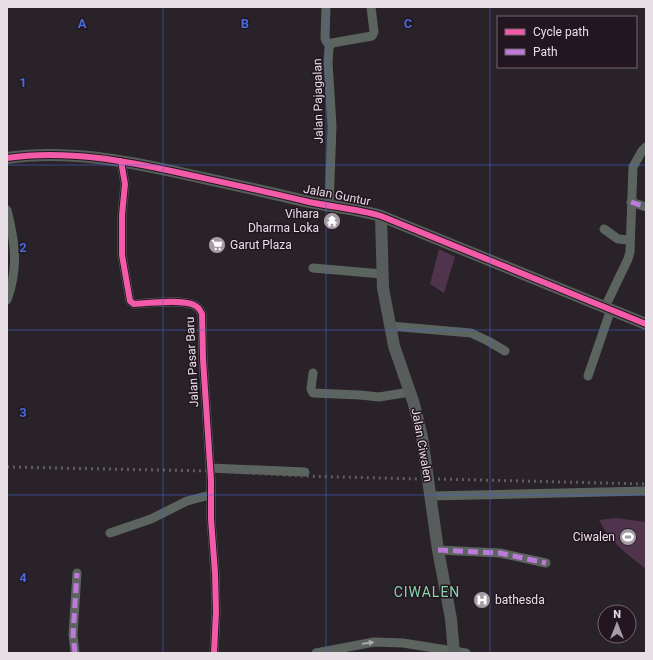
<svg xmlns="http://www.w3.org/2000/svg" width="653" height="660" font-family="Roboto,sans-serif">
  <style>
    .green { fill: #50334c }
    .lines { fill: none; stroke-linecap: round; stroke-linejoin: round }
    .street { stroke: #5c6460; stroke-width: 9 }
    .secondary { stroke: #575d5a; stroke-width: 12 }
    .rail { stroke: #5f5e5f; stroke-width: 3; stroke-dasharray: 2 4; stroke-linecap: butt }
    .quiet { stroke: #bd7bd9; stroke-width: 5; stroke-dasharray: 10 5; stroke-linecap: butt }
    .cycleway-casing { stroke: #231621; stroke-width: 8 }
    .cycleway { stroke: #f35aa7; stroke-width: 6 }
    .oneway { fill: #b0adb0 }
    .grid { fill: none; stroke: #466bdb; stroke-width: 1; stroke-opacity: 0.55 }
    .labels { text-anchor: middle; stroke-width: 3; stroke-linejoin: round; paint-order: stroke }
    .street-label { font-size: 12px; fill: #e8dee6; stroke: #231621 }
    .poi-label { font-size: 12px; fill: #e8dee6; stroke: #231621; text-anchor: end }
    .quarter-label { font-size: 14px; letter-spacing: 1px; fill: #87d5a9; stroke: #231621 }
    .grid-label { font-size: 13px; text-anchor: middle; font-weight: bold; fill: #466bdb; stroke: #231621; stroke-width: 3; stroke-linejoin: round; paint-order: stroke }
  </style>
  <rect width="100%" height="100%" fill="#292228"/>
  <!-- green -->
  <path class="green" d="M 439,249 L 455,257 L 444,293 L 430,284 Z
    M 616,518 L 646,522 L 646,569 C 628,555 609,541 599,520 Z"/>
  <g class="lines">
    <!-- street -->
    <path class="street" d="M 326,7 L 325,38 L 326,41 L 330,46
      M 121,161 L 125,184 L 122,215 L 122,255 L 130,301 L 134,304 C 148,303 183,299 194,305 C 199,307 200,310 202,314 L 203,359 L 211,480 L 211,519 L 215,573 L 216,612 L 214,653
      M 631,202 L 646,207
      M 329,206 L 332,126 L 328,62 L 329,48 L 332,43 L 372,36 L 374,32 L 371,7
      M 7,210 C 15,242 19,267 7,300
      M 604,229 L 618,239 L 630,240
      M 313,268 L 382,274
      M 605,307 L 628,259 L 630,252 L 633,167 L 642,151 L 646,147
      M 390,326 L 471,333 L 488,341 L 505,351
      M 313,373 L 311,389 L 313,393 L 360,395 L 379,397 L 410,392
      M 588,376 L 611,309
      M 210,468 L 305,472
      M 431,496 L 646,491
      M 110,533 L 151,519 L 187,501 L 210,495
      M 438,550 L 500,553 L 546,563
      M 75,653 L 73,635 L 77,573
      M 316,653 L 374,642 L 403,643 L 466,653"/>
    <!-- secondary -->
    <path class="secondary" d="M 7,158 C 66,149 127,161 185,174 C 226,183 268,192 309,202 C 333,207 358,209 381,216 L 646,324
      M 381,216 L 383,288 L 394,346 L 414,404 L 422,437 L 438,550 L 451,619 L 454,653"/>
    <!-- rail -->
    <path class="rail" d="M 7,467 L 210,471 L 302,476 L 421,479
      M 438,479 L 646,484"/>
    <!-- quiet -->
    <path class="quiet" d="M 631,202 L 646,207
      M 438,550 L 500,553 L 546,563
      M 75,653 L 73,635 L 77,573"/>
    <!-- cycleway casing -->
    <g class="cycleway-casing">
      <path id="cycleway" d="M 7,158 C 66,149 127,161 185,174 C 226,183 268,192 309,202 C 333,207 358,209 381,216 L 646,324
        M 121,161 L 125,184 L 122,215 L 122,255 L 130,301 L 134,304 C 148,303 183,299 194,305 C 199,307 200,310 202,314 L 203,359 L 211,480 L 211,519 L 215,573 L 216,612 L 214,653"/>
    </g>
    <!-- cycleway -->
    <use href="#cycleway" class="cycleway"/>
  </g>
  <!-- one-way arrows -->
  <defs><path id="oneway-solid" d="M-6-.8H1V-3.2L6.5 0L1 3.2V.8H-6Z"/></defs>
  <use class="oneway" href="#oneway-solid" transform="translate(368 643) rotate(-8)"/>
  <!-- grid -->
  <path class="grid" d="M 163,7 L 163,653M 326,7 L 326,653M 490,7 L 490,653M 7,165 L 646,165M 7,330 L 646,330M 7,495 L 646,495"/>
  <!-- icons -->
  <defs>
    <g id="temple-disc" transform="scale(0.9)"><circle r="9.5" fill="#a59ca4" stroke="#231621"/><path d="M0-6L5-2H3V0L6.5 2.5H4V6H1.5V3h-3V6H-4V2.5H-6.5L-3 0V-2H-5Z" fill="#fff"/></g>
    <g id="supermarket-disc" transform="scale(0.9)"><circle r="9.5" fill="#a59ca4" stroke="#231621"/><path d="M-6-5.5h2.5l.6 2H6L4.5 2H-2.5L-4.4-4H-6ZM-1.5 3.2a1.3 1.3 0 1 0 .1 0ZM3 3.2a1.3 1.3 0 1 0 .1 0Z" fill="#fff"/></g>
    <g id="stadium-disc" transform="scale(0.9)"><circle r="9.5" fill="#a59ca4" stroke="#231621"/><path d="M0-5a6.5 5 0 1 0 0 10a6.5 5 0 1 0 0-10ZM-3.5-1.8h7v3.6h-7Z" fill="#fff"/></g>
    <g id="hospital-disc" transform="scale(0.9)"><circle r="9.5" fill="#a59ca4" stroke="#231621"/><path d="M-5-5h3v3.5h4V-5h3V5h-3V1.5h-4V5h-3Z" fill="#fff"/></g>
  </defs>
  <g fill-rule="evenodd">
    <use href="#temple-disc" x="332" y="221"/>
    <use href="#supermarket-disc" x="217" y="245"/>
    <use href="#stadium-disc" x="628" y="537"/>
    <use href="#hospital-disc" x="482" y="600"/>
  </g>
  <g class="labels">
    <!-- street labels -->
    <g class="street-label">
      <text transform="translate(318 101) rotate(-91)" y="4">Jalan Pajagalan</text>
      <text transform="translate(337 195) rotate(11)" y="4">Jalan Guntur</text>
      <text transform="translate(192 362) rotate(-93)" y="4">Jalan Pasar Baru</text>
      <text transform="translate(422 445) rotate(80)" y="4">Jalan Ciwalen</text>
    </g>
    <!-- poi labels -->
    <g class="poi-label">
      <text x="319" y="218">Vihara<tspan x="319" dy="14">Dharma Loka</tspan></text>
      <text x="230" y="249" text-anchor="start">Garut Plaza</text>
      <text x="615" y="541">Ciwalen</text>
      <text x="495" y="604" text-anchor="start">bathesda</text>
    </g>
    <!-- quarter labels -->
    <g class="quarter-label">
      <text x="427" y="597">CIWALEN</text>
    </g>
  </g>
  <g class="grid-label">
    <text x="82" y="28">A</text>
    <text x="245" y="28">B</text>
    <text x="408" y="28">C</text>
    <text x="23" y="87">1</text>
    <text x="23" y="252">2</text>
    <text x="23" y="417">3</text>
    <text x="23" y="582">4</text>
  </g>
  <!-- border -->
  <rect width="653" height="660" fill="none" stroke="#e8dee6" stroke-width="16"/>
  <!-- legend -->
  <rect x="497" y="16" width="140" height="52" fill="#231621" stroke="#726670"/>
  <rect x="505" y="29" width="20" height="6" fill="#f35aa7" stroke="#726670"/>
  <text x="533" y="36" font-size="12" fill="#e8dee6">Cycle path</text>
  <rect x="505" y="49" width="20" height="6" fill="#bd7bd9" stroke="#726670"/>
  <text x="533" y="56" font-size="12" fill="#e8dee6">Path</text>
  <!-- north arrow -->
  <g transform="translate(617 624)"><circle r="19" fill="#231621" stroke="#726670"/>
  <path d="M0-3L7 15L0 10L-7 15Z" fill="#a59ca4"/>
  <text y="-6" font-size="11" font-weight="bold" text-anchor="middle" fill="#e8dee6">N</text>
  </g>
</svg>
